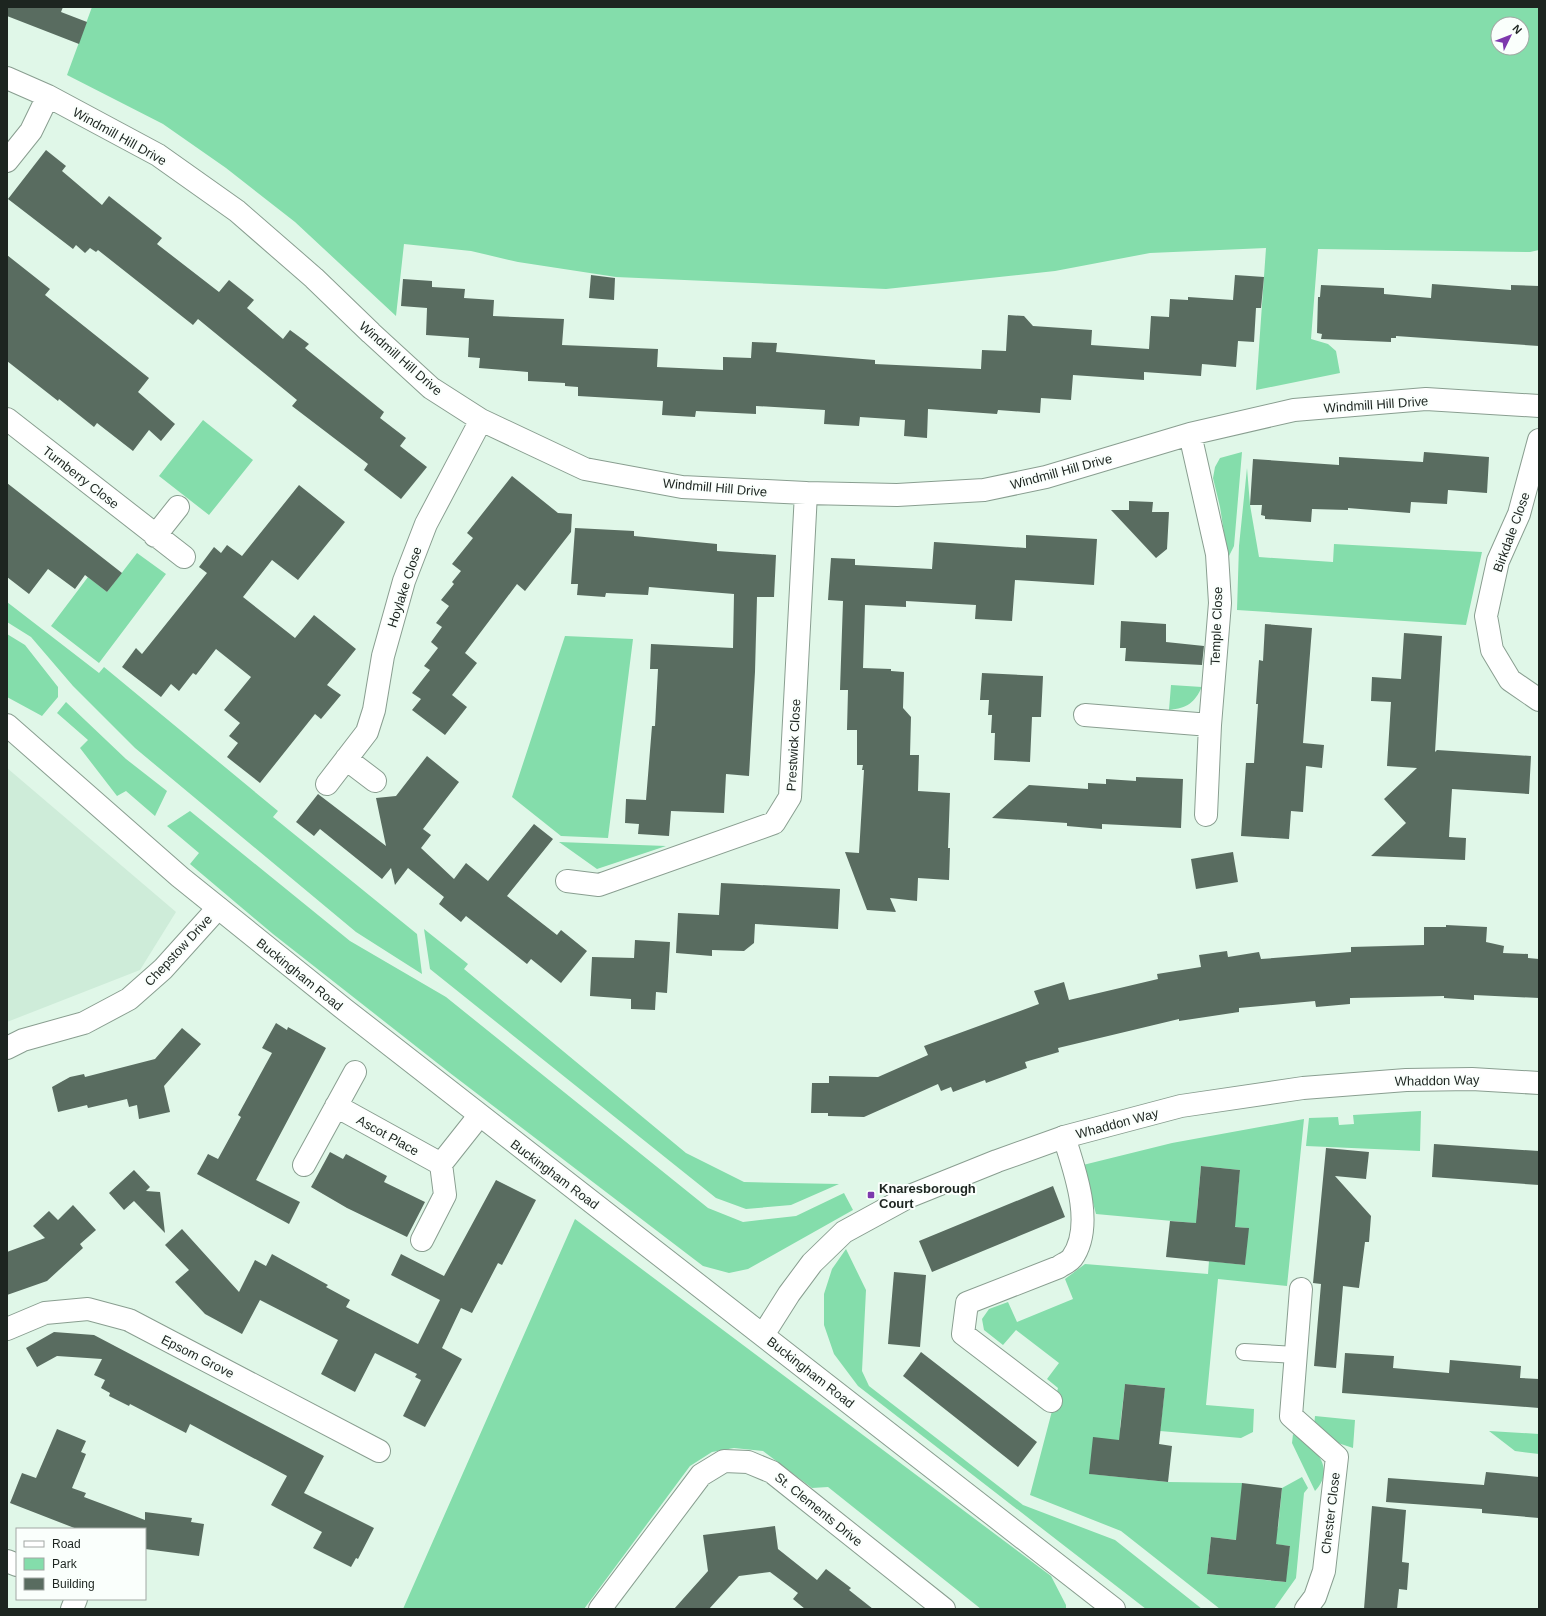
<svg xmlns="http://www.w3.org/2000/svg" width="1546" height="1616" font-family="Arial,sans-serif">
  <style>
    .built { fill: #ceecd9 }
    .green { fill: #84ddab; fill-rule: evenodd }
    .building { fill: #596c60 }
    .lines { fill: none; stroke-linecap: round; stroke-linejoin: round }
    .lane-casing { stroke: #899e90; stroke-width: 18 }
    .street-casing { stroke: #899e90; stroke-width: 24 }
    .secondary-casing { stroke: #899e90; stroke-width: 24 }
    .lane { stroke: #fff; stroke-width: 16 }
    .street { stroke: #fff; stroke-width: 22 }
    .secondary { stroke: #fff; stroke-width: 22 }
    .poi-dot { fill: #7d39ad; stroke: #fafffc; stroke-width: 1.5 }
    .labels { text-anchor: middle; stroke-width: 4; stroke-linejoin: round; paint-order: stroke }
    .street-label { font-size: 13px; fill: #1d2520; stroke: #fafffc }
    .poi-label { font-size: 13px; font-weight: bold; fill: #1d2520; stroke: #fafffc; text-anchor: start }
  </style>
  <rect width="100%" height="100%" fill="#e0f7e8"/>
  <!-- built -->
  <path class="built" d="M 7,768 L 176,912 L 140,970 L 7,1022 Z"/>
  <!-- green -->
  <path class="green" d="M 92,7 L 1539,7 L 1539,250 L 1530,252 L 1318,249 L 1311,339 L 1328,344 L 1336,351 L 1340,373 L 1256,390 L 1266,248 L 1150,253 L 1055,271 L 886,289 L 616,277 L 518,262 L 471,251 L 404,244 L 396,316 L 295,222 L 226,168 L 163,124 L 67,75 ZM 1498,24 L 1522,24 L 1522,48 L 1498,48 Z
    M 203,420 L 253,460 L 209,515 L 159,476 Z
    M 1242,452 L 1234,546 L 1228,558 L 1220,507 L 1213,478 L 1215,467 L 1220,458 Z
    M 1247,468 L 1250,505 L 1259,557 L 1333,562 L 1334,544 L 1482,552 L 1466,625 L 1237,610 L 1239,546 Z
    M 137,553 L 166,574 L 99,663 L 51,626 L 88,577 L 107,592 Z
    M 7,602 L 99,673 L 104,667 L 278,811 L 273,817 L 417,934 L 422,974 L 356,932 L 135,748 L 73,686 L 31,637 L 7,622 Z
    M 7,634 L 25,645 L 58,687 L 58,697 L 42,716 L 7,697 Z
    M 565,636 L 633,639 L 608,838 L 561,836 L 512,797 Z
    M 1171,685 L 1202,687 C 1194,703 1188,708 1169,710 Z
    M 66,702 L 126,759 L 167,791 L 155,816 L 126,791 L 117,796 L 80,748 L 88,740 L 57,713 Z
    M 190,811 L 350,941 L 446,997 L 708,1208 L 743,1222 L 796,1216 L 844,1193 L 853,1210 L 748,1269 L 729,1273 L 703,1266 L 450,1073 L 273,934 L 190,864 L 199,853 L 167,826 Z
    M 559,842 L 666,846 L 597,869 Z
    M 424,929 L 468,964 L 464,969 L 686,1153 L 744,1182 L 839,1184 L 791,1205 L 746,1209 L 716,1198 L 430,969 Z
    M 1421,1111 L 1420,1151 L 1306,1146 L 1309,1118 L 1338,1117 L 1339,1125 L 1354,1124 L 1353,1115 Z
    M 1304,1119 L 1287,1286 L 1218,1279 L 1206,1405 L 1254,1409 L 1253,1432 L 1241,1438 L 1160,1431 L 1165,1388 L 1125,1384 L 1120,1427 L 1128,1441 L 1090,1474 L 1168,1482 L 1242,1483 L 1245,1541 L 1211,1537 L 1207,1574 L 1285,1582 L 1290,1546 L 1257,1542 L 1278,1528 L 1282,1488 L 1302,1477 L 1308,1488 L 1304,1493 L 1296,1578 L 1274,1609 L 1220,1609 L 1121,1531 L 1030,1495 L 1058,1388 L 1047,1379 L 1059,1363 L 1016,1330 L 1003,1345 L 984,1330 L 982,1319 L 989,1309 L 1008,1302 L 1017,1322 L 1073,1299 L 1065,1279 L 1085,1264 L 1208,1274 L 1209,1261 L 1245,1265 L 1248,1228 L 1216,1225 L 1236,1213 L 1240,1170 L 1201,1166 L 1197,1210 L 1205,1211 L 1205,1224 L 1096,1214 L 1083,1165 L 1172,1143 Z
    M 575,1219 L 1051,1576 L 1066,1605 L 1066,1609 L 981,1609 L 828,1487 L 812,1488 L 763,1451 L 734,1448 L 712,1452 L 690,1466 L 584,1609 L 403,1609 Z
    M 846,1249 L 866,1290 L 862,1371 L 869,1386 L 1023,1505 L 1115,1540 L 1202,1609 L 1146,1609 L 858,1386 L 834,1354 L 824,1325 L 824,1294 L 832,1269 Z
    M 1315,1416 L 1355,1420 L 1353,1448 L 1332,1441 L 1314,1426 Z
    M 1489,1431 L 1539,1434 L 1539,1454 L 1515,1451 Z
    M 1293,1434 C 1314,1446 1337,1467 1315,1491 L 1292,1443 Z"/>
  <!-- building -->
  <path class="building" d="M 7,7 L 63,7 L 61,12 L 87,22 L 79,44 L 7,16 Z
    M 46,150 L 66,166 L 62,171 L 102,205 L 109,196 L 162,238 L 157,244 L 219,292 L 229,280 L 254,300 L 247,308 L 283,339 L 290,330 L 309,344 L 305,348 L 384,412 L 380,418 L 406,438 L 400,446 L 427,467 L 401,499 L 364,470 L 368,464 L 292,406 L 297,400 L 198,319 L 193,325 L 98,250 L 96,252 L 90,248 L 85,253 L 76,245 L 73,249 L 8,199 Z
    M 7,255 L 50,289 L 45,295 L 149,378 L 138,392 L 175,424 L 161,441 L 149,430 L 133,451 L 97,423 L 94,427 L 59,399 L 58,401 L 7,361 Z
    M 591,275 L 615,278 L 614,300 L 589,298 Z
    M 1235,275 L 1264,277 L 1261,308 L 1256,308 L 1254,342 L 1238,341 L 1236,367 L 1202,364 L 1201,376 L 1144,372 L 1144,380 L 1073,375 L 1071,400 L 1041,398 L 1040,413 L 998,410 L 997,414 L 928,409 L 927,438 L 904,436 L 905,420 L 860,417 L 859,426 L 824,424 L 825,410 L 756,406 L 756,414 L 696,411 L 695,417 L 662,415 L 663,401 L 578,396 L 578,387 L 565,386 L 565,383 L 528,381 L 528,372 L 479,368 L 480,358 L 468,357 L 469,338 L 426,335 L 427,308 L 401,306 L 403,279 L 432,281 L 432,287 L 465,289 L 464,298 L 494,300 L 493,316 L 564,319 L 562,345 L 658,349 L 657,367 L 723,370 L 723,357 L 751,358 L 752,342 L 777,343 L 776,352 L 875,360 L 875,364 L 981,369 L 982,350 L 1006,351 L 1008,315 L 1024,316 L 1033,326 L 1092,330 L 1091,345 L 1149,349 L 1151,316 L 1169,317 L 1170,299 L 1188,300 L 1188,297 L 1233,300 Z
    M 1432,284 L 1511,290 L 1511,285 L 1539,286 L 1539,346 L 1396,336 L 1396,338 L 1391,338 L 1391,342 L 1321,339 L 1322,334 L 1317,333 L 1318,297 L 1320,297 L 1321,285 L 1384,288 L 1384,294 L 1431,298 Z
    M 1424,452 L 1489,457 L 1487,493 L 1448,490 L 1447,504 L 1411,502 L 1410,513 L 1348,508 L 1348,510 L 1312,509 L 1311,522 L 1265,519 L 1265,516 L 1261,515 L 1262,505 L 1250,505 L 1253,459 L 1339,465 L 1339,457 L 1423,462 Z
    M 512,476 L 558,513 L 572,514 L 571,532 L 525,591 L 517,584 L 465,653 L 477,663 L 452,695 L 467,707 L 445,735 L 412,710 L 421,699 L 412,693 L 430,670 L 424,666 L 438,648 L 431,642 L 442,627 L 436,623 L 449,606 L 441,600 L 454,584 L 452,582 L 461,571 L 452,564 L 473,538 L 467,533 Z
    M 7,483 L 122,573 L 107,592 L 85,575 L 75,589 L 48,569 L 29,594 L 7,577 Z
    M 299,485 L 345,522 L 298,580 L 272,560 L 243,597 L 295,638 L 314,615 L 356,649 L 327,685 L 341,695 L 321,719 L 315,714 L 260,783 L 227,757 L 238,743 L 229,736 L 240,723 L 224,710 L 251,677 L 216,649 L 196,675 L 193,673 L 179,691 L 171,684 L 161,697 L 122,667 L 136,648 L 142,654 L 207,573 L 199,567 L 214,547 L 221,553 L 227,545 L 242,556 Z
    M 1129,501 L 1153,502 L 1152,512 L 1169,512 L 1167,549 L 1156,558 L 1111,510 L 1129,510 Z
    M 575,528 L 634,531 L 634,536 L 717,544 L 717,551 L 776,555 L 774,597 L 757,597 L 755,672 L 749,776 L 726,774 L 724,813 L 671,811 L 669,836 L 638,834 L 639,824 L 625,823 L 626,799 L 646,800 L 652,726 L 655,726 L 658,669 L 650,669 L 651,644 L 733,648 L 734,594 L 649,587 L 648,595 L 606,593 L 605,597 L 577,595 L 578,584 L 571,584 Z
    M 1026,535 L 1097,539 L 1094,585 L 1015,580 L 1012,621 L 975,619 L 976,605 L 906,601 L 906,607 L 865,605 L 863,668 L 891,669 L 891,671 L 904,672 L 903,708 L 911,717 L 910,755 L 919,755 L 918,791 L 950,793 L 948,848 L 950,848 L 949,880 L 918,878 L 917,901 L 890,898 L 896,912 L 867,910 L 845,852 L 859,853 L 864,770 L 862,770 L 863,765 L 857,765 L 857,730 L 847,730 L 848,690 L 840,690 L 843,601 L 828,600 L 831,558 L 855,559 L 855,565 L 932,569 L 934,542 L 1026,548 Z
    M 1121,621 L 1166,624 L 1166,642 L 1204,646 L 1202,665 L 1125,661 L 1126,648 L 1120,648 Z
    M 1265,624 L 1312,628 L 1303,743 L 1324,745 L 1322,768 L 1306,766 L 1303,812 L 1291,811 L 1289,839 L 1241,836 L 1246,763 L 1254,763 L 1258,704 L 1256,704 L 1259,660 L 1263,661 Z
    M 1404,633 L 1442,636 L 1435,752 L 1437,750 L 1531,756 L 1529,794 L 1452,789 L 1449,837 L 1466,838 L 1465,860 L 1371,856 L 1406,823 L 1384,799 L 1417,768 L 1387,766 L 1391,702 L 1371,701 L 1372,677 L 1401,679 Z
    M 982,673 L 1043,676 L 1041,717 L 1032,717 L 1030,762 L 994,760 L 995,733 L 991,733 L 992,715 L 988,715 L 989,700 L 980,700 Z
    M 427,756 L 459,782 L 423,829 L 431,835 L 421,848 L 454,879 L 466,863 L 488,881 L 534,824 L 553,839 L 507,896 L 557,935 L 561,930 L 587,951 L 561,983 L 531,959 L 527,964 L 466,916 L 461,922 L 439,904 L 444,897 L 408,868 L 395,885 L 391,868 L 382,879 L 320,829 L 314,836 L 296,822 L 318,794 L 386,846 L 376,798 L 396,796 Z
    M 1136,777 L 1183,779 L 1181,828 L 1102,824 L 1102,829 L 1067,826 L 1067,823 L 992,818 L 1029,785 L 1088,789 L 1088,783 L 1106,784 L 1106,779 L 1136,781 Z
    M 1233,852 L 1238,882 L 1196,889 L 1191,859 Z
    M 721,883 L 840,889 L 838,929 L 755,924 L 754,943 L 744,951 L 712,950 L 712,956 L 676,953 L 678,913 L 719,915 Z
    M 1446,925 L 1487,927 L 1486,942 L 1504,946 L 1503,953 L 1528,954 L 1528,958 L 1539,959 L 1539,998 L 1474,995 L 1474,1000 L 1444,998 L 1444,996 L 1350,998 L 1350,1004 L 1316,1007 L 1315,1001 L 1239,1008 L 1239,1012 L 1179,1021 L 1179,1019 L 1058,1048 L 1059,1052 L 1025,1062 L 1027,1068 L 986,1083 L 985,1080 L 953,1092 L 951,1087 L 941,1091 L 938,1084 L 864,1117 L 828,1116 L 828,1113 L 811,1113 L 812,1083 L 829,1083 L 829,1076 L 878,1077 L 928,1055 L 924,1046 L 1039,1004 L 1034,991 L 1064,982 L 1069,1000 L 1158,979 L 1157,974 L 1201,967 L 1199,955 L 1227,951 L 1228,957 L 1259,952 L 1261,959 L 1351,952 L 1351,947 L 1424,945 L 1424,927 L 1446,927 Z
    M 635,940 L 670,942 L 667,993 L 656,992 L 655,1010 L 631,1009 L 631,999 L 590,996 L 592,957 L 634,958 Z
    M 276,1023 L 287,1030 L 288,1027 L 326,1048 L 256,1180 L 300,1202 L 289,1224 L 197,1174 L 208,1154 L 218,1159 L 241,1117 L 238,1115 L 272,1053 L 262,1048 Z
    M 182,1028 L 201,1044 L 164,1086 L 170,1112 L 139,1119 L 137,1105 L 129,1107 L 127,1099 L 88,1108 L 87,1105 L 58,1112 L 52,1087 L 70,1077 L 84,1074 L 85,1077 L 155,1059 Z
    M 1434,1144 L 1539,1151 L 1539,1185 L 1432,1177 Z
    M 1326,1148 L 1369,1152 L 1366,1179 L 1335,1176 L 1371,1216 L 1369,1242 L 1365,1242 L 1359,1288 L 1343,1286 L 1336,1368 L 1314,1366 L 1321,1284 L 1313,1283 Z
    M 330,1152 L 343,1159 L 346,1154 L 387,1176 L 384,1182 L 425,1202 L 407,1237 L 347,1208 L 311,1187 Z
    M 1201,1166 L 1240,1170 L 1235,1227 L 1249,1228 L 1245,1265 L 1166,1257 L 1170,1221 L 1196,1223 Z
    M 134,1170 L 150,1187 L 146,1191 L 160,1192 L 165,1233 L 134,1201 L 124,1210 L 109,1193 Z
    M 496,1180 L 536,1200 L 502,1265 L 498,1263 L 472,1313 L 461,1308 L 442,1348 L 462,1359 L 425,1427 L 403,1416 L 421,1380 L 415,1377 L 417,1374 L 375,1353 L 355,1392 L 321,1374 L 338,1340 L 260,1300 L 242,1334 L 205,1314 L 175,1282 L 189,1270 L 165,1245 L 182,1229 L 239,1292 L 255,1260 L 266,1266 L 272,1254 L 328,1285 L 326,1287 L 350,1300 L 346,1307 L 418,1344 L 440,1300 L 391,1275 L 401,1254 L 444,1276 Z
    M 1053,1186 L 1065,1217 L 932,1272 L 919,1241 Z
    M 73,1205 L 96,1230 L 80,1244 L 83,1248 L 47,1281 L 7,1295 L 7,1252 L 45,1238 L 33,1226 L 49,1211 L 58,1220 Z
    M 894,1272 L 926,1275 L 920,1347 L 888,1344 Z
    M 54,1332 L 94,1335 L 324,1456 L 304,1493 L 374,1528 L 358,1559 L 356,1558 L 351,1567 L 313,1548 L 322,1532 L 271,1505 L 287,1476 L 190,1424 L 186,1433 L 130,1404 L 129,1406 L 109,1396 L 110,1393 L 101,1388 L 105,1380 L 94,1375 L 102,1359 L 57,1356 L 37,1367 L 26,1348 Z
    M 921,1352 L 1037,1442 L 1018,1467 L 903,1376 Z
    M 1345,1353 L 1394,1356 L 1393,1368 L 1449,1373 L 1450,1360 L 1521,1366 L 1520,1378 L 1539,1379 L 1539,1408 L 1342,1393 Z
    M 1125,1384 L 1165,1388 L 1159,1444 L 1172,1446 L 1168,1482 L 1089,1474 L 1093,1437 L 1119,1440 Z
    M 57,1429 L 86,1441 L 81,1452 L 86,1454 L 72,1488 L 86,1493 L 84,1497 L 145,1520 L 145,1512 L 192,1518 L 191,1522 L 204,1524 L 199,1556 L 145,1549 L 145,1529 L 77,1529 L 10,1503 L 22,1473 L 36,1478 Z
    M 1486,1472 L 1539,1477 L 1539,1518 L 1482,1513 L 1482,1509 L 1386,1502 L 1388,1478 L 1484,1485 Z
    M 1242,1483 L 1282,1488 L 1276,1544 L 1290,1546 L 1286,1582 L 1207,1574 L 1211,1537 L 1236,1540 Z
    M 1372,1506 L 1406,1510 L 1402,1562 L 1409,1563 L 1407,1590 L 1399,1589 L 1397,1609 L 1364,1609 Z
    M 775,1526 L 778,1549 L 817,1580 L 826,1569 L 851,1588 L 849,1590 L 873,1609 L 805,1609 L 793,1599 L 798,1593 L 770,1572 L 739,1576 L 709,1609 L 674,1609 L 708,1571 L 703,1535 Z"/>
  <g class="lines">
    <!-- lane casing -->
    <g class="lane-casing">
      <path id="lane" d="M 1244,1352 L 1296,1355"/>
    </g>
    <!-- street casing -->
    <g class="street-casing">
      <path id="street" d="M 7,78 L 48,96 L 158,155 L 237,211 L 314,278 L 371,333 L 431,388 L 481,420 L 585,469 L 682,487 L 806,493 L 897,495 L 984,490 L 1046,477 L 1190,434 L 1294,410 L 1426,399 L 1539,406
        M 7,161 L 31,131 L 48,96
        M 7,419 L 184,557
        M 1190,434 L 1217,554 L 1220,603 L 1210,725 L 1206,815
        M 1539,440 L 1519,514 L 1498,561 L 1486,616 L 1492,650 L 1510,680 L 1539,700
        M 155,536 L 178,507
        M 1085,715 L 1210,725
        M 346,759 L 375,781
        M 327,784 L 367,732 L 374,710 L 383,656 L 404,581 L 426,524 L 481,420
        M 567,881 L 599,885 L 774,823 L 790,797 L 806,493
        M 7,1048 L 23,1040 L 84,1023 L 129,999 L 163,969 L 218,908
        M 336,1106 L 441,1164 L 479,1116
        M 304,1165 L 355,1072
        M 422,1240 L 445,1195 L 441,1164
        M 1301,1289 L 1291,1416 L 1337,1457 L 1324,1571 L 1315,1597 L 1306,1609
        M 7,1329 L 45,1313 L 88,1309 L 129,1320 L 379,1451
        M 1051,1401 L 963,1334 L 967,1303 L 1059,1267 C 1063,1264 1069,1262 1072,1258 C 1095,1226 1075,1171 1064,1137
        M 7,1561 L 17,1565
        M 72,1609 L 76,1599
        M 600,1609 L 701,1475 L 724,1461 L 748,1462 L 772,1472 L 944,1609"/>
    </g>
    <!-- secondary casing -->
    <g class="secondary-casing">
      <path id="secondary" d="M 7,725 L 180,877 L 344,1009 L 1114,1609
        M 763,1335 L 789,1294 L 812,1263 L 844,1232 L 910,1196 L 997,1161 L 1064,1137 L 1181,1106 L 1303,1088 L 1406,1080 L 1472,1079 L 1539,1083"/>
    </g>
    <!-- lane -->
    <use href="#lane" class="lane"/>
    <!-- street -->
    <use href="#street" class="street"/>
    <!-- secondary -->
    <use href="#secondary" class="secondary"/>
  </g>
  <!-- markers -->
  <rect class="poi-dot" x="867" y="1191" width="8" height="8" rx="2"/>
  <g class="labels">
    <!-- street labels -->
    <g class="street-label">
      <text transform="translate(120 136) rotate(29)" y="5">Windmill Hill Drive</text>
      <text transform="translate(401 358) rotate(41)" y="5">Windmill Hill Drive</text>
      <text transform="translate(1376 404) rotate(-4)" y="5">Windmill Hill Drive</text>
      <text transform="translate(1061 471) rotate(-15)" y="5">Windmill Hill Drive</text>
      <text transform="translate(81 477) rotate(38)" y="5">Turnberry Close</text>
      <text transform="translate(715 487) rotate(5)" y="5">Windmill Hill Drive</text>
      <text transform="translate(1511 532) rotate(-70)" y="5">Birkdale Close</text>
      <text transform="translate(404 587) rotate(-72)" y="5">Hoylake Close</text>
      <text transform="translate(1216 626) rotate(-88)" y="5">Temple Close</text>
      <text transform="translate(793 745) rotate(-87)" y="5">Prestwick Close</text>
      <text transform="translate(178 950) rotate(-47)" y="5">Chepstow Drive</text>
      <text transform="translate(300 974) rotate(39)" y="5">Buckingham Road</text>
      <text transform="translate(1437 1080) rotate(-1)" y="5">Whaddon Way</text>
      <text transform="translate(1117 1123) rotate(-15)" y="5">Whaddon Way</text>
      <text transform="translate(388 1135) rotate(29)" y="5">Ascot Place</text>
      <text transform="translate(555 1174) rotate(37)" y="5">Buckingham Road</text>
      <text transform="translate(198 1356) rotate(27)" y="5">Epsom Grove</text>
      <text transform="translate(811 1372) rotate(38)" y="5">Buckingham Road</text>
      <text transform="translate(819 1509) rotate(39)" y="5">St. Clements Drive</text>
      <text transform="translate(1330 1513) rotate(-83)" y="5">Chester Close</text>
    </g>
    <!-- poi labels -->
    <g class="poi-label">
      <text x="879" y="1193">Knaresborough<tspan x="879" dy="15">Court</tspan></text>
    </g>
  </g>
  <!-- border -->
  <rect width="1546" height="1616" fill="none" stroke="#1d2520" stroke-width="16"/>
  <!-- legend -->
  <rect x="16" y="1528" width="130" height="72" fill="#fafffc" stroke="#a2a8a4"/>
  <rect x="24" y="1541" width="20" height="6" fill="#ffffff" stroke="#a2a8a4"/>
  <text x="52" y="1548" font-size="12" fill="#1d2520">Road</text>
  <rect x="24" y="1558" width="20" height="12" fill="#84ddab" stroke="#a2a8a4"/>
  <text x="52" y="1568" font-size="12" fill="#1d2520">Park</text>
  <rect x="24" y="1578" width="20" height="12" fill="#596c60" stroke="#a2a8a4"/>
  <text x="52" y="1588" font-size="12" fill="#1d2520">Building</text>
  <!-- north arrow -->
  <g transform="translate(1510 36) rotate(47)"><circle r="19" fill="#fafffc" stroke="#a2a8a4"/>
  <path d="M0-3L7 15L0 10L-7 15Z" fill="#7d39ad"/>
  <text y="-6" font-size="11" font-weight="bold" text-anchor="middle" fill="#1d2520">N</text>
  </g>
</svg>
